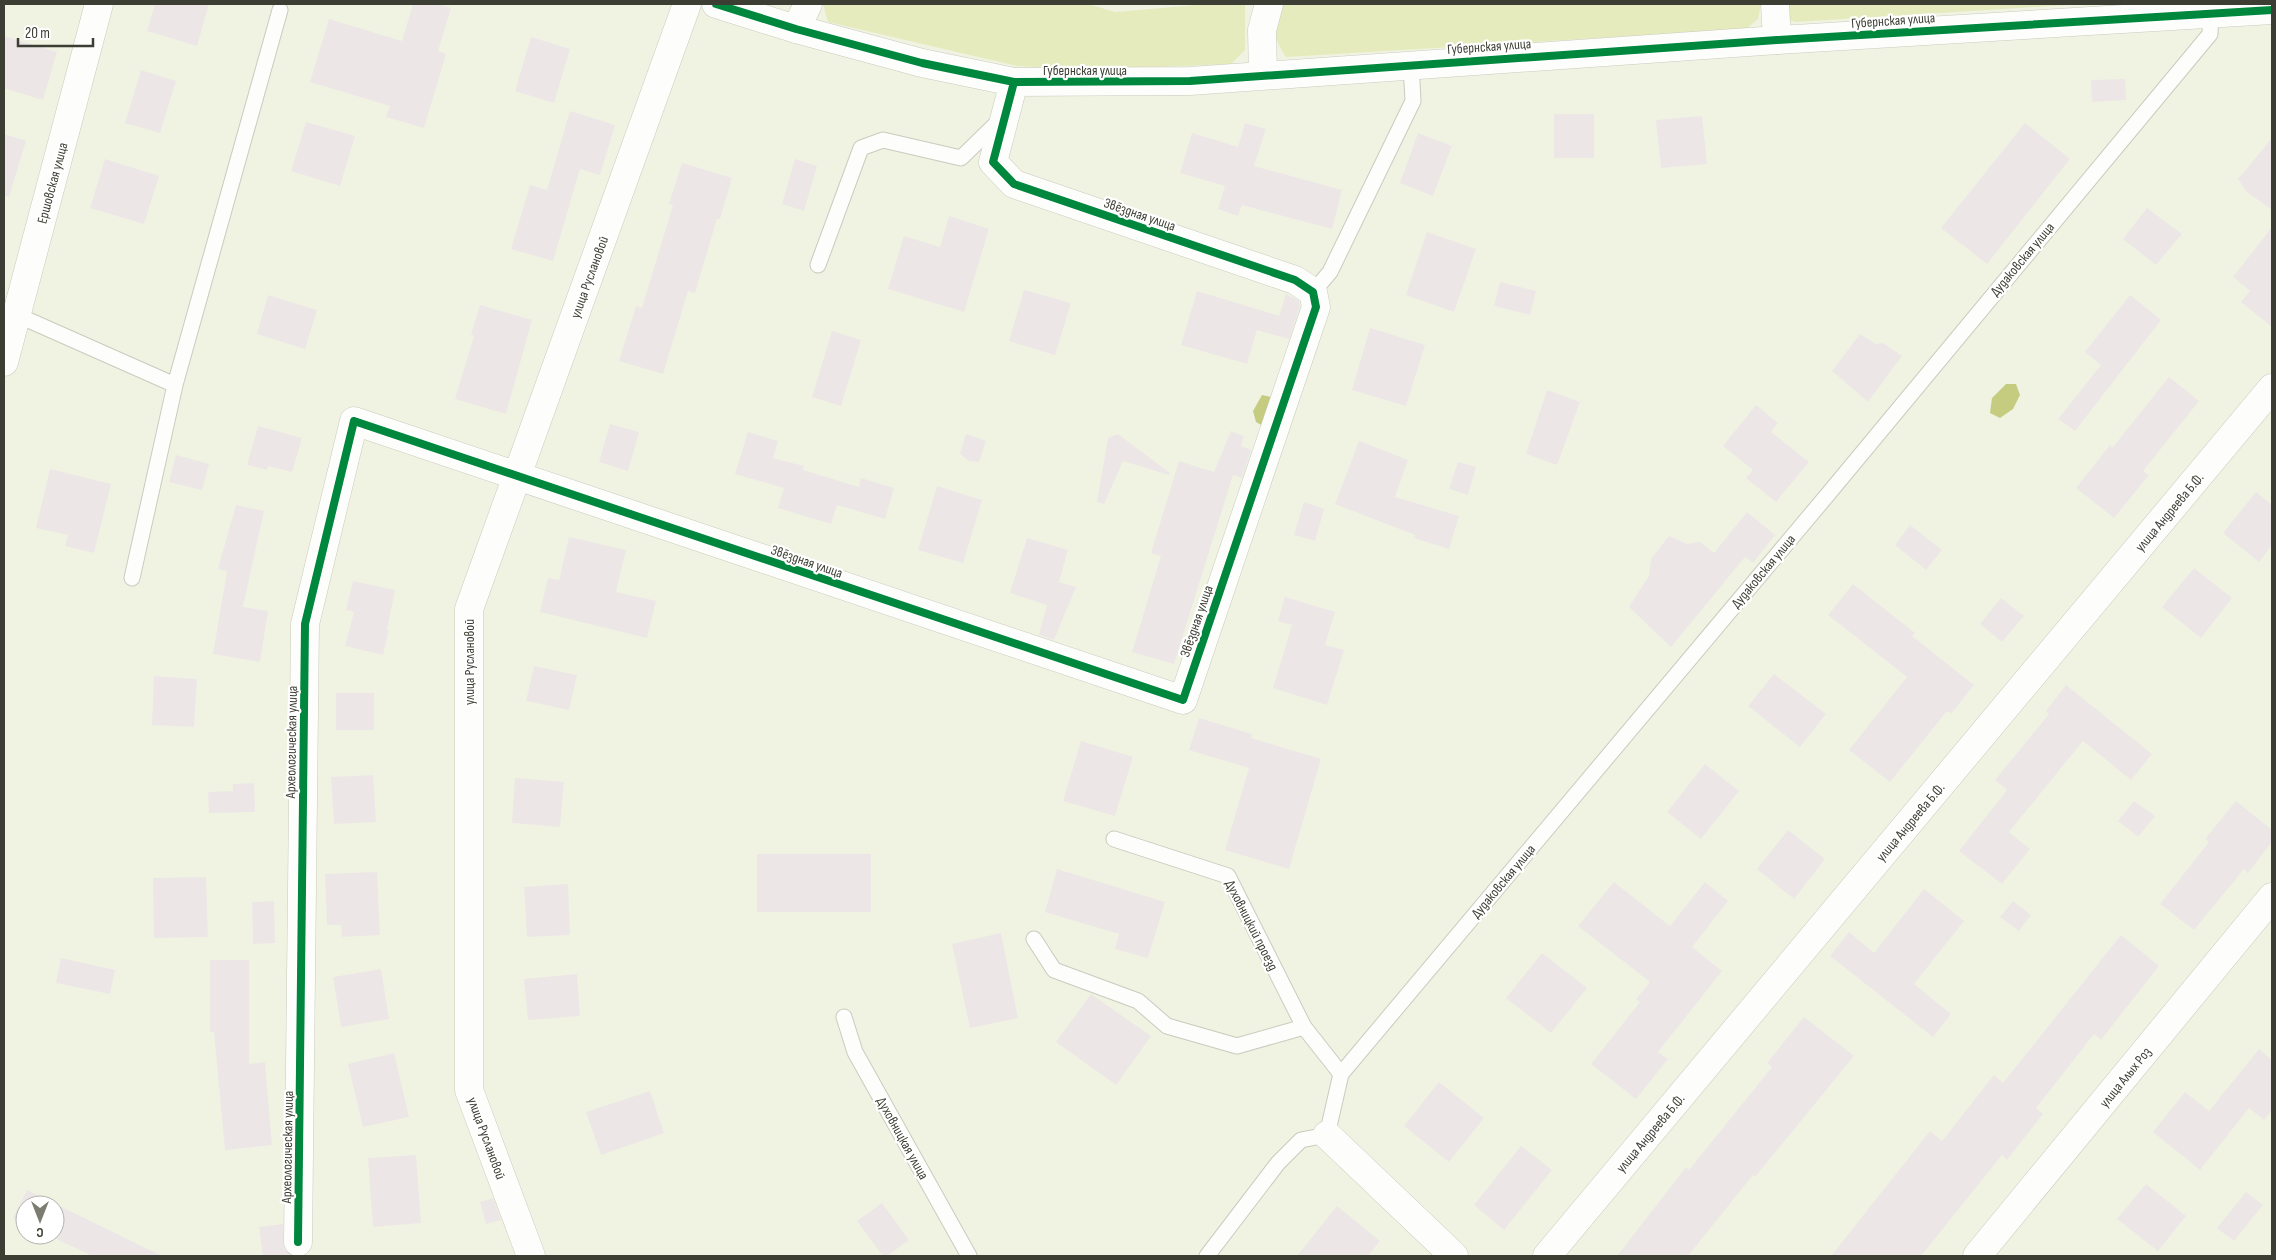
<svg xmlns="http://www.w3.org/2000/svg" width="2276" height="1260" font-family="'Sofia Sans Condensed',sans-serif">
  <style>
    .green { fill: #e6ebbd }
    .water { fill: #c6cc7f }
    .building { fill: #ede6e7 }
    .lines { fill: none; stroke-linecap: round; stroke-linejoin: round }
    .service-casing { stroke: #c9cbbe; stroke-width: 17 }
    .minor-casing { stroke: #c9cbbe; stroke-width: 29 }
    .tertiary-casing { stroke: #c9cbbe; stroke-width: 29 }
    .service { stroke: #fdfdfb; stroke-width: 15 }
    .minor { stroke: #fdfdfb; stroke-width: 28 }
    .tertiary { stroke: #fdfdfb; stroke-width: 28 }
    .cycleway-casing { stroke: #fff; stroke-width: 11 }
    .cycleway { stroke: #00873e; stroke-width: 8 }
    .labels { text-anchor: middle; stroke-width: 4.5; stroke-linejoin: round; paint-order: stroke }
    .street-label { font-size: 14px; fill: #3d3e33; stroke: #fff }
  </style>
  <rect width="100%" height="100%" fill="#f0f3e2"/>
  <!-- green -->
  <path class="green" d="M 823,4 L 1088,4 L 1115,12 L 1209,4 L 1245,4 L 1245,50 L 1231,64 L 1088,70 L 1017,66 L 828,22 Z
    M 1282,4 L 1761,4 L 1758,19 L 1746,29 L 1286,57 C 1271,35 1274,28 1282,4 Z
    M 1787,4 L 2084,4 L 1795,22 L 1788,19 Z"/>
  <!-- water -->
  <path class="water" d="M 2006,384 L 2016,384 L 2020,395 L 2013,409 L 2000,418 L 1990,413 L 1992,398 Z
    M 1262,395 L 1276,398 L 1263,426 L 1256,422 L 1253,411 Z"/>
  <!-- building -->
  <path class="building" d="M 155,4 L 209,4 L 197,46 L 147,31 Z
    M 413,4 L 437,4 L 451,8 L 438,51 L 446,54 L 424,128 L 386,117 L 390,106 L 310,82 L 329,19 L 402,41 Z
    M 4,36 L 57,52 L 43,100 L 4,88 Z
    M 531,37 L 570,49 L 554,103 L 515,91 Z
    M 141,70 L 176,81 L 160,133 L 125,123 Z
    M 2125,79 L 2126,100 L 2092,102 L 2091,80 Z
    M 570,111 L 615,125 L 600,175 L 580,169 L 553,261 L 511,249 L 530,185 L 547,190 Z
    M 1554,114 L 1594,114 L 1594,158 L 1554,158 Z
    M 1702,116 L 1707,164 L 1661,168 L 1656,120 Z
    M 306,122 L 355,136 L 340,186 L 291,171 Z
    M 1245,123 L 1266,129 L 1254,166 L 1342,190 L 1332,229 L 1242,205 L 1238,216 L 1218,209 L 1225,186 L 1180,173 L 1192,133 L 1238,147 Z
    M 2025,123 L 2070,159 L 1987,264 L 1941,228 Z
    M 1418,133 L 1452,146 L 1433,196 L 1400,183 Z
    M 4,134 L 26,141 L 9,197 L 4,196 Z
    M 2272,138 L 2272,210 L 2247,192 L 2238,179 Z
    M 105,159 L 159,176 L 144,224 L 90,208 Z
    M 795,159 L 817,166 L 804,211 L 782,204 Z
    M 682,163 L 732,178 L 720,219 L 717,219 L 695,293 L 688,291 L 663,374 L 619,361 L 636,306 L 642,308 L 673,205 L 669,204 Z
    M 2147,208 L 2182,234 L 2156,265 L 2123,239 Z
    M 949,216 L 989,229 L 964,312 L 888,289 L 904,236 L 940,247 Z
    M 2272,227 L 2272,327 L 2241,302 L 2250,291 L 2233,277 Z
    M 1427,232 L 1476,249 L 1454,312 L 1406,295 Z
    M 1500,282 L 1536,291 L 1530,315 L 1494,306 Z
    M 1024,290 L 1071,303 L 1055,355 L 1009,341 Z
    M 1197,291 L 1279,316 L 1286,294 L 1299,301 L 1300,306 L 1289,339 L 1257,330 L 1247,364 L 1181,345 Z
    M 268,295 L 317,310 L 305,349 L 257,334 Z
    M 2130,295 L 2161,320 L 2075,431 L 2058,419 L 2101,365 L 2085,352 Z
    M 480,305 L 532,320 L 506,414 L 455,399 L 474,336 L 471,335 Z
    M 1370,328 L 1425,345 L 1406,406 L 1352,390 Z
    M 832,331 L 861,340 L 841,406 L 812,397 Z
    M 1860,334 L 1876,344 L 1883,343 L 1902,356 L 1868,402 L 1832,371 Z
    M 2169,377 L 2199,401 L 2143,471 L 2149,475 L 2114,518 L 2076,488 L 2110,445 L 2113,447 Z
    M 1547,390 L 1580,402 L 1557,465 L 1526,454 Z
    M 1756,405 L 1778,423 L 1771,432 L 1809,462 L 1776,502 L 1746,478 L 1753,470 L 1723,446 Z
    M 610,424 L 639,432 L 628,471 L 599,462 Z
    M 258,426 L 302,438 L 292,472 L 268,466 L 267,470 L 247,465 Z
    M 1231,431 L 1244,436 L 1241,446 L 1251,450 L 1242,478 L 1233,475 L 1174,664 L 1132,652 L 1161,556 L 1151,553 L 1179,461 L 1214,472 Z
    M 748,432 L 778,441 L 773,458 L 804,466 L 803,470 L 859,487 L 861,478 L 894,488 L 885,519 L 837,505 L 831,524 L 778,508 L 784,488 L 735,474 Z
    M 966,434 L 986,441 L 979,462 L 969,461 L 960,454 Z
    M 1118,434 L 1170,473 L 1169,475 L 1123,461 L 1104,504 L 1097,502 L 1108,438 Z
    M 1359,441 L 1408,460 L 1395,497 L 1459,516 L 1449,549 L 1414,538 L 1415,535 L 1335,504 Z
    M 176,455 L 209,464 L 202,490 L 169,482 Z
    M 1458,462 L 1476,467 L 1468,495 L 1449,489 Z
    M 50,469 L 111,484 L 94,553 L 65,546 L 68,535 L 36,528 Z
    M 937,486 L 982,500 L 963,563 L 918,550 Z
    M 2256,492 L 2272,505 L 2272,545 L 2259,562 L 2223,533 Z
    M 1304,502 L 1324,509 L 1315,541 L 1294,535 Z
    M 236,505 L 264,511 L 243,607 L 268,611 L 260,662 L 213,654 L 227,571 L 218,569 Z
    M 1747,512 L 1775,535 L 1753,563 L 1745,557 L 1671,647 L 1629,607 L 1649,576 L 1651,559 L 1669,536 L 1687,544 L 1700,542 L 1714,553 Z
    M 1910,525 L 1942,550 L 1926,570 L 1895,545 Z
    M 569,537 L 626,550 L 616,592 L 656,601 L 647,638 L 540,612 L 548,578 L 559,580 Z
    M 1027,538 L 1068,550 L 1059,582 L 1076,587 L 1054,640 L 1039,635 L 1047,605 L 1010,593 Z
    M 2194,568 L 2232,598 L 2201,638 L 2162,607 Z
    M 353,581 L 395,590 L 387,630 L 389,630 L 383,655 L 345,646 L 354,612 L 346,610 Z
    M 1853,584 L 1915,633 L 1912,636 L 1974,685 L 1951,714 L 1947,711 L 1890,782 L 1849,750 L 1907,677 L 1828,615 Z
    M 1285,597 L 1335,612 L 1325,645 L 1344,650 L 1327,705 L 1273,688 L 1292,625 L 1278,621 Z
    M 2001,598 L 2024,616 L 2002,642 L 1980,624 Z
    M 534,666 L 577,675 L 569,710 L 526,701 Z
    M 1774,674 L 1826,714 L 1800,747 L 1748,706 Z
    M 154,676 L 197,679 L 194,727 L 152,725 Z
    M 2066,685 L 2152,754 L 2131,780 L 2083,741 L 2009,832 L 2030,849 L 2002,884 L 1959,851 L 2007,790 L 1995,780 L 2049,714 L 2046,711 Z
    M 336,693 L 374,693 L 374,730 L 336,730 Z
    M 1199,718 L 1252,734 L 1251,738 L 1321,759 L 1289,869 L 1225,850 L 1249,768 L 1189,750 Z
    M 1081,741 L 1133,757 L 1115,816 L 1063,801 Z
    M 1705,764 L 1739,791 L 1701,839 L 1667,812 Z
    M 373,775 L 376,822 L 334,824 L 331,777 Z
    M 515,778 L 564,782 L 560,827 L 512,823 Z
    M 254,783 L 255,812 L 209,813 L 208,792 L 233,791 L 233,784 Z
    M 2134,801 L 2155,816 L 2138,837 L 2118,821 Z
    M 2236,801 L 2272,830 L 2272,842 L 2248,873 L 2244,869 L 2194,930 L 2160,904 L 2209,842 L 2205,839 Z
    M 1788,830 L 1825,859 L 1794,899 L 1757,869 Z
    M 757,854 L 871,854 L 871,912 L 757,912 Z
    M 1057,869 L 1165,902 L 1148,958 L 1115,949 L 1119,934 L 1045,912 Z
    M 377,872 L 380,935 L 342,937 L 341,925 L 327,925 L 325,874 Z
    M 206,877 L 208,937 L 154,938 L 153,878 Z
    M 1614,882 L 1670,926 L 1705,882 L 1728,901 L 1692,947 L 1722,971 L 1658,1052 L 1668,1059 L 1636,1099 L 1591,1064 L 1640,1002 L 1636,999 L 1650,982 L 1578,926 Z
    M 568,884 L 570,935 L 527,937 L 524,887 Z
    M 1924,889 L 1964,921 L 1914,984 L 1951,1014 L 1933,1037 L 1830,956 L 1849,932 L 1874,953 Z
    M 274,901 L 275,943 L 253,944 L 252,902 Z
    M 2013,901 L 2031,915 L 2019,931 L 2000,917 Z
    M 1001,933 L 1018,1018 L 970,1028 L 952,944 Z
    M 2121,935 L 2159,966 L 2101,1040 L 2094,1034 L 2036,1108 L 2043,1114 L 2007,1160 L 2002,1155 L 1921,1256 L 1831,1256 L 1930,1131 L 1942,1141 L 1994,1075 L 2003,1083 Z
    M 1542,953 L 1587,988 L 1551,1033 L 1506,998 Z
    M 61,958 L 115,970 L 110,994 L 56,983 Z
    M 210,960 L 249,960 L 249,1064 L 265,1062 L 272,1145 L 225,1150 L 214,1032 L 210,1032 Z
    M 381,969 L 389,1019 L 341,1027 L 333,977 Z
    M 577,974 L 580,1016 L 528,1020 L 524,979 Z
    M 1091,994 L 1151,1036 L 1116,1085 L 1056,1042 Z
    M 1804,1017 L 1854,1056 L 1755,1177 L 1753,1175 L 1688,1256 L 1617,1256 L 1686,1167 L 1689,1170 L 1772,1067 L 1767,1063 Z
    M 2259,1049 L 2272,1060 L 2272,1110 L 2264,1120 L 2249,1108 L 2200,1170 L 2153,1132 L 2185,1092 L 2209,1111 Z
    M 394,1053 L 409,1117 L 363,1127 L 348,1064 Z
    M 1439,1082 L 1484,1118 L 1449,1162 L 1404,1126 Z
    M 650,1091 L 664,1133 L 601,1155 L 586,1112 Z
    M 1521,1146 L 1552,1170 L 1504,1230 L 1474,1205 Z
    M 416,1155 L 421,1223 L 373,1227 L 368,1158 Z
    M 2146,1184 L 2186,1216 L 2158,1251 L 2117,1219 Z
    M 27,1190 L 162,1256 L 92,1256 L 48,1235 L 55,1235 L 55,1205 L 25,1205 L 25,1224 L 13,1218 Z
    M 2246,1192 L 2263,1205 L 2234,1241 L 2217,1228 Z
    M 493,1198 L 501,1220 L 486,1224 L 480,1202 Z
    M 882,1203 L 909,1240 L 887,1256 L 883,1256 L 857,1221 Z
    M 1337,1206 L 1380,1241 L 1368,1256 L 1297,1256 Z
    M 283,1224 L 284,1249 L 293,1256 L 263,1256 L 259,1227 Z"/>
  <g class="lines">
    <!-- service casing -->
    <g class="service-casing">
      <path id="service" d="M 818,265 L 861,148 L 883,140 L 961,158 L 1001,119
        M 1313,292 L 1330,272 L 1413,101 L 1411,64
        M 17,315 L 175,385 L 280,10
        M 132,578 L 175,385
        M 1114,839 L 1228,876 L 1304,1027 L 1341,1074
        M 1034,939 L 1054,970 L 1138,1001 L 1167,1026 L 1237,1046 L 1304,1027
        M 844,1017 L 855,1052 L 969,1256
        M 1207,1256 L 1278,1163 L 1301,1140 L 1327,1135 L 1341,1074 L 1829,493 L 2210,34 L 2211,12"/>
    </g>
    <!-- minor casing -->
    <g class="minor-casing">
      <path id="minor" d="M 1775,4 L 1777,40
        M 796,29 L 808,4
        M 1263,75 L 1262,30 L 1269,4
        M 4,362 L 99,4
        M 1327,1135 L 1454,1256
        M 298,1242 L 305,624 L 354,421 L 1183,700 L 1316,307 L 1313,292 L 1295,280 L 1014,184 L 993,162 L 1014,82
        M 531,1256 L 469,1090 L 469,609 L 687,4
        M 1547,1256 L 2272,388
        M 1977,1256 L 2272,897"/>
    </g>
    <!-- tertiary casing -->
    <g class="tertiary-casing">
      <path id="tertiary" d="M 716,4 L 796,29 L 922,63 L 1014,82 L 1190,81 L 1777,40 L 2272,10"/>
    </g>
    <!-- service -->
    <use href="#service" class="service"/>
    <!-- minor -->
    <use href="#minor" class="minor"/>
    <!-- tertiary -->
    <use href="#tertiary" class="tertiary"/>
    <!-- cycleway casing -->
    <g class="cycleway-casing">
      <path id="cycleway" d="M 716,4 L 796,29 L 922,63 L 1014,82 L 1190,81 L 1777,40 L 2272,10
        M 298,1242 L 305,624 L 354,421 L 1183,700 L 1316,307 L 1313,292 L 1295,280 L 1014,184 L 993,162 L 1014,82"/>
    </g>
    <!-- cycleway -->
    <use href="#cycleway" class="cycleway"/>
  </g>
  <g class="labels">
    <!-- street labels -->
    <g class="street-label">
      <text transform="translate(1893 20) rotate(-4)" y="5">Губернская улица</text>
      <text transform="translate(1489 46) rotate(-4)" y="5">Губернская улица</text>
      <text x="1085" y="75">Губернская улица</text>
      <text transform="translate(52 183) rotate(-75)" y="5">Ершовская улица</text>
      <text transform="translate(1140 214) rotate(19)" y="5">Звёздная улица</text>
      <text transform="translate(2022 259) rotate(-50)" y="5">Дудаковская улица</text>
      <text transform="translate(589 277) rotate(-70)" y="5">улица Руслановой</text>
      <text transform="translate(2169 512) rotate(-50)" y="5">улица Андреева Б.Ф.</text>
      <text transform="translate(807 561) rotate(19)" y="5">Звёздная улица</text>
      <text transform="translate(1763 571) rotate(-50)" y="5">Дудаковская улица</text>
      <text transform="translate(1196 621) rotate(-71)" y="5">Звёздная улица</text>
      <text transform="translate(469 662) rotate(-90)" y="5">улица Руслановой</text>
      <text transform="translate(291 742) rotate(-89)" y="5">Археологическая улица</text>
      <text transform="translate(1910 822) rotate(-50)" y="5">улица Андреева Б.Ф.</text>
      <text transform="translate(1503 881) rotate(-50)" y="5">Дудаковская улица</text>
      <text transform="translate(1252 925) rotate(63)" y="5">Духовницкий проезд</text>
      <text transform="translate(2125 1077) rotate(-51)" y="5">улица Алых Роз</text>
      <text transform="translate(1650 1133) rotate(-50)" y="5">улица Андреева Б.Ф.</text>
      <text transform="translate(487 1138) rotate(70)" y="5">улица Руслановой</text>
      <text transform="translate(903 1138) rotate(61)" y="5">Духовницкая улица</text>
      <text transform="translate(287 1147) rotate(-89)" y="5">Археологическая улица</text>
    </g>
  </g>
  <!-- border -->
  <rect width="2276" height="1260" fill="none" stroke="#3d3e33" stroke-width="10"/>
  <!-- north arrow -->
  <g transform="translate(40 1220) rotate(180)"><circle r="24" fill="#ffffff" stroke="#b1b2ad"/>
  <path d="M0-4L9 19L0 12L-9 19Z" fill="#7c7d70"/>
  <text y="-8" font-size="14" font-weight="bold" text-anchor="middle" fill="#3d3e33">С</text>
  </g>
  <!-- scale -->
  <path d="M18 38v8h75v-8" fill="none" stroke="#3d3e33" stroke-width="2.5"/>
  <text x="25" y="38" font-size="15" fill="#3d3e33" stroke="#ffffff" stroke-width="4" paint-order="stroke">20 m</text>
</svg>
